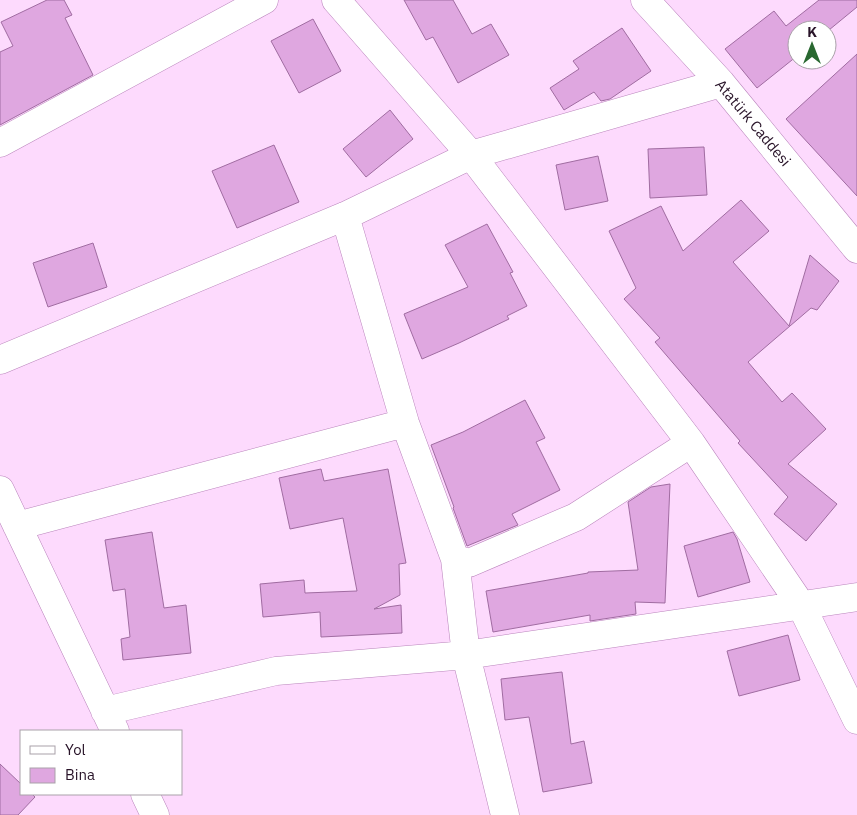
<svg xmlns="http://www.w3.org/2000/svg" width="857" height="815" font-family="'IBM Plex Sans',sans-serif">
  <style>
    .building { fill: #dfa7e0; stroke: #a06ca1 }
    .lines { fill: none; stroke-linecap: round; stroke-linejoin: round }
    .minor-casing { stroke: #ba85bc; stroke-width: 29 }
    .minor { stroke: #fff; stroke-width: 28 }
    .labels { text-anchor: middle; stroke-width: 5; stroke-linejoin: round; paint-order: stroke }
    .street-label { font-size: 15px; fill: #281328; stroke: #fff }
  </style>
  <rect width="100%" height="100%" fill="#fddafd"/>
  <!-- building -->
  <path class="building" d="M 47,0 L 64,0 L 72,15 L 65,18 L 93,75 L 0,125 L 0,52 L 13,46 L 1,22 Z
    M 404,0 L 453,0 L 472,34 L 491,24 L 509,55 L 458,83 L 433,37 L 426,40 Z
    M 819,0 L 857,0 L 857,7 L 829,30 L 797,30 L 797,56 L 757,88 L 725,49 L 774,11 L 786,26 Z
    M 313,19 L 341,71 L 299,93 L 271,41 Z
    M 622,28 L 651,71 L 610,99 L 601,101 L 594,92 L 564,110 L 550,88 L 579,69 L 573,61 Z
    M 857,54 L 857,196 L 786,119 Z
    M 390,110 L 413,139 L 366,177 L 343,149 Z
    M 274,145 L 299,202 L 237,228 L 212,171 Z
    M 704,147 L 707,195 L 650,198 L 648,149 Z
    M 598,156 L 608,201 L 565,210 L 556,165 Z
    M 741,200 L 769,231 L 733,262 L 789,326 L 810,255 L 839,281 L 817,310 L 811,308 L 748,362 L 782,402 L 792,393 L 826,429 L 788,464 L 837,504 L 806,541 L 774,514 L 788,497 L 738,443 L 740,441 L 655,342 L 660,338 L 624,299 L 636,288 L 609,231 L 661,206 L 683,251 Z
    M 487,224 L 513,272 L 510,273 L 527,306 L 507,316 L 509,319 L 459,343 L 422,359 L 404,314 L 468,287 L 445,245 Z
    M 93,243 L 107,287 L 48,307 L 33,263 Z
    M 525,400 L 545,438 L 536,442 L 560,490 L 512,514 L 518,525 L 467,546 L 453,508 L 454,507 L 431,445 L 463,432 Z
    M 321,469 L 324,481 L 388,469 L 406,563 L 399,564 L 400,595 L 374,609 L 401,605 L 402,633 L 321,637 L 320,612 L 263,617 L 260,584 L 304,580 L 305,593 L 357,591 L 343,518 L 290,529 L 279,478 Z
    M 670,484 L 665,603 L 635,602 L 636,614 L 590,621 L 590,615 L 493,632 L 486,591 L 588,573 L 588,572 L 638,570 L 628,502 L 651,487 Z
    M 152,532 L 164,608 L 186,605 L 191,653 L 123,660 L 121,639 L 130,637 L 125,589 L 113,591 L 105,540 Z
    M 733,532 L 737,539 L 750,582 L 698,597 L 684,546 Z
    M 788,635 L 800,680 L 739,696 L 727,651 Z
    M 562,672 L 571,744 L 584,741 L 592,783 L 543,792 L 529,717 L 505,720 L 501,679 Z
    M 0,764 L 21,784 L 21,794 L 32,794 L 35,797 L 18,815 L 0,815 Z"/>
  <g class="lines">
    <!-- minor casing -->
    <g class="minor-casing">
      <path id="minor" d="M 336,0 L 471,155 L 691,443 L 801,605 L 857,720
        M 645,0 L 721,83 L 857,249
        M 0,143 L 264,0
        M 345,216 L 405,423 L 455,559 L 466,655 L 505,815
        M 0,360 L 345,216 L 471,155 L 721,83
        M 0,490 L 115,731
        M 17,526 L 405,423
        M 455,559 L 469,563 L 576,517 L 691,443
        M 105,711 L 276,671 L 466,655 L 857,597
        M 145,794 L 155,815"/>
    </g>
    <!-- minor -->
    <use href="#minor" class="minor"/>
  </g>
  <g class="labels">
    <!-- street labels -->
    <g class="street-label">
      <text transform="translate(753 123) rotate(50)" y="5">Atatürk Caddesi</text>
    </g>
  </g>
  <!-- legend -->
  <rect x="20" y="730" width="162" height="65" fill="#ffffff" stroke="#a9a1a9"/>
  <rect x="30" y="746" width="25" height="8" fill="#ffffff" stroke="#a9a1a9"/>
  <text x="65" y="755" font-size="15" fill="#281328">Yol</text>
  <rect x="30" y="768" width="25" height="15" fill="#dfa7e0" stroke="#a9a1a9"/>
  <text x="65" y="780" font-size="15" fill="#281328">Bina</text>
  <!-- north arrow -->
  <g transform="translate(812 45)"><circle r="24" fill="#ffffff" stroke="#a9a1a9"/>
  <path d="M0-4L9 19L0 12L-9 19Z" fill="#296830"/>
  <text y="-8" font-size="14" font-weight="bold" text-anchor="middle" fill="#281328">K</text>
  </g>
</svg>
